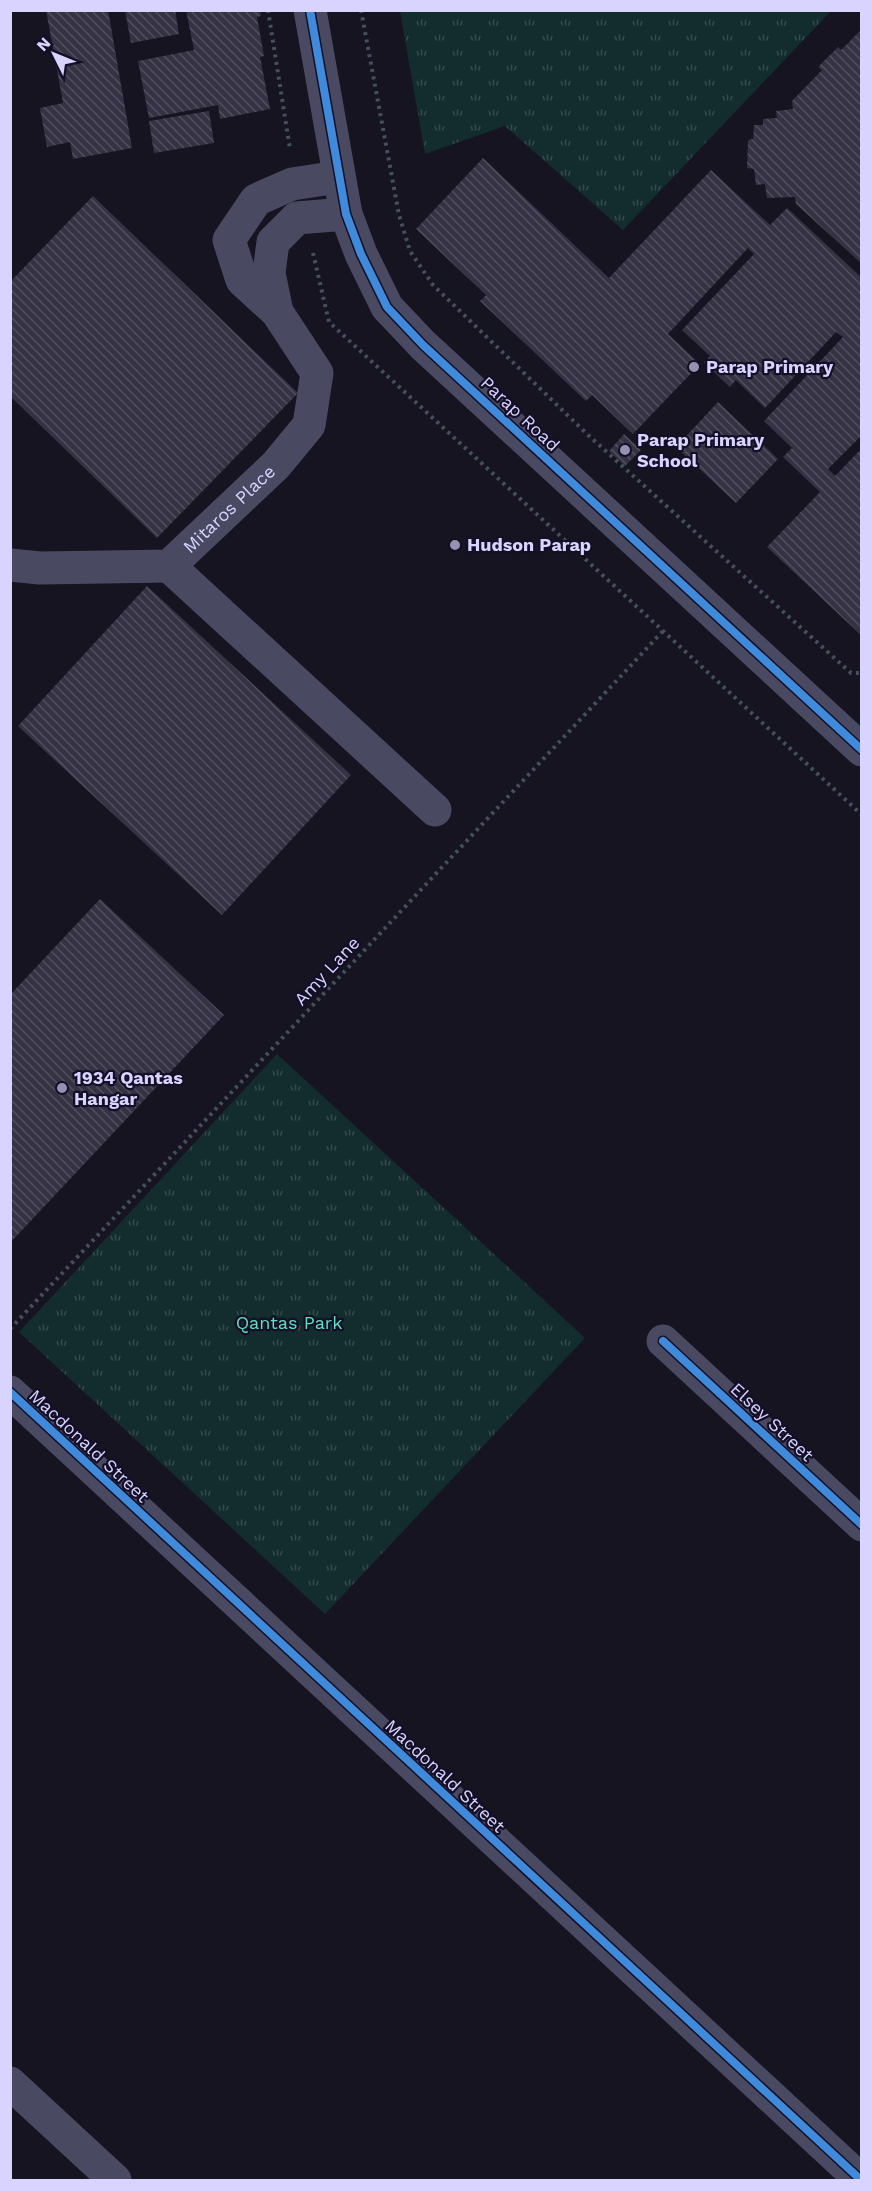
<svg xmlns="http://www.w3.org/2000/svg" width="872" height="2191" font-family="'Work Sans',sans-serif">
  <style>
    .park { fill: url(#park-tufts) }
    .building { fill: url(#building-back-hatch) }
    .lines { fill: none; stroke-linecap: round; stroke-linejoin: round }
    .path { stroke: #44505f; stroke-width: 4; stroke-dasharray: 3 4.5; stroke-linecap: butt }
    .minor { stroke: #4a4962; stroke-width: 33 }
    .cycleway-casing { stroke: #130f26; stroke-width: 11 }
    .cycleway { stroke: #408adc; stroke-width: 8 }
    .poi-dot { fill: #9591b1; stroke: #130f26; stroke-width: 2 }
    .labels { text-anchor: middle; stroke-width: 4.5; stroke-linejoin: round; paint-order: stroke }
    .poi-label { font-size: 18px; font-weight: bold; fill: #d9d4ff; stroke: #130f26; text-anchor: start }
    .street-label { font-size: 18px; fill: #d9d4ff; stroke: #130f26 }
    .park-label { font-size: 18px; fill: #5fe0c0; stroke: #130f26 }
  </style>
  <defs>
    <pattern id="park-tufts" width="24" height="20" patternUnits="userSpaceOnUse" patternTransform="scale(1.5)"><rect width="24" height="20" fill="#132c2d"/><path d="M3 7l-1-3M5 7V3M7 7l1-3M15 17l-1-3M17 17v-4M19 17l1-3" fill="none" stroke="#354a4c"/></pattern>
    <pattern id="building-back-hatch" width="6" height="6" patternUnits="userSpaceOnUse" patternTransform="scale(1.5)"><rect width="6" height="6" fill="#343243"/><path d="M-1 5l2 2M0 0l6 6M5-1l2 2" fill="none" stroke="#514f5f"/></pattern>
  </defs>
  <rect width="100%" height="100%" fill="#161421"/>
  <!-- park -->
  <path class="park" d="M 400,11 L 400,10 L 831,11 L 623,230 L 505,126 L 425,154 Z
    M 277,1054 L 585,1338 L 325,1614 L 19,1332 Z"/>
  <!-- building -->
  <path class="building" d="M 46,10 L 108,10 L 132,148 L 73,159 L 70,142 L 47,147 L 40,108 L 63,103 Z
    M 125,10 L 175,10 L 179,34 L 131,43 Z
    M 186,10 L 260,10 L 261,16 L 257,17 L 264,56 L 260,57 L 270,109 L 220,119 L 218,105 L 149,118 L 138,61 L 194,50 Z
    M 862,29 L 860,120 L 862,264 L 796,204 L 795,197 L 767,198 L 765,184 L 756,185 L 754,169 L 747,168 L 748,140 L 753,139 L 754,125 L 763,125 L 763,119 L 777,118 L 776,111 L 793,109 L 792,101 L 822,70 L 818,67 L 838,47 L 841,50 Z
    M 209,111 L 214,143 L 154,153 L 149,121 Z
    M 483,158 L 609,278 L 711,170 L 770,225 L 787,208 L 862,278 L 862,435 L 828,469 L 835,476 L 862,448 L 862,636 L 767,547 L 820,492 L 783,457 L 792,448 L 764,421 L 843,337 L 836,332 L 765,408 L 736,380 L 730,387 L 704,362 L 710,356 L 682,330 L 754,254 L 748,248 L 668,334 L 700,364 L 633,434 L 592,395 L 586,401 L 480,301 L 486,295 L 416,229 Z
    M 93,196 L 298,393 L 157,538 L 10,396 L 10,282 Z
    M 718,402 L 778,459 L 736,503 L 676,447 Z
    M 624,434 L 641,450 L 625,466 L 609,451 Z
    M 147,586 L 351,775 L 222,915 L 18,726 Z
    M 100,899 L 224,1015 L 10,1243 L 10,995 Z"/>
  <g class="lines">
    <!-- path -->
    <path class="path" d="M 268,10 L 290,149
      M 361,10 L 399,215 L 410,251 L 433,285 L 588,435 L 851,673 L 862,673
      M 313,253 L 329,322 L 862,815
      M 10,1329 L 663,631"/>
    <!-- minor -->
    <g class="minor">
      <path d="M 310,10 L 346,214 L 361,254 L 387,307 L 423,345 L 862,750"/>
      <path d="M 277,312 L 269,273 L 273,242 L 297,218 L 346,214"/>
      <path id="s1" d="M 10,565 L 40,568 L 169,566 L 276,465 L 309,425 L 317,373 L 277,312 L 242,280 L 229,240 L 256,200 L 292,184 L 338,177"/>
      <path d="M 169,566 L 435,810"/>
      <path d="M 663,1341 L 862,1525"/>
      <path d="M 10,1392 L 861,2180"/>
      <path d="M 10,2083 L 115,2180"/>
    </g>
    <!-- cycleway casing -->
    <g class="cycleway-casing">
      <path id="cycleway" d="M 310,10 L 346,214 L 361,254 L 387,307 L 423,345 L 862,750
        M 663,1341 L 862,1525
        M 10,1392 L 861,2180"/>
    </g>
    <!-- cycleway -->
    <use href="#cycleway" class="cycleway"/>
  </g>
  <!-- markers -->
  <g class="poi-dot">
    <circle cx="694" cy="367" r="6"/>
    <circle cx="625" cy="450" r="6"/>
    <circle cx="455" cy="545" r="6"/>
    <circle cx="62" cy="1088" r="6"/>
  </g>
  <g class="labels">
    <!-- poi labels -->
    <g class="poi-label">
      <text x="706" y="373">Parap Primary</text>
      <text x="637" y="446">Parap Primary<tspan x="637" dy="21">School</tspan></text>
      <text x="467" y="551">Hudson Parap</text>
      <text x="74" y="1084">1934 Qantas<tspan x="74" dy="21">Hangar</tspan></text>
    </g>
    <!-- street labels -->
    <g class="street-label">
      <text transform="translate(520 414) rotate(43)" y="6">Parap Road</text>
      <text dy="6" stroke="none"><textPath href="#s1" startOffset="242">Mitaros Place</textPath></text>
      <text transform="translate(327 971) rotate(-47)" y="6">Amy Lane</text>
      <text transform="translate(772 1422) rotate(43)" y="6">Elsey Street</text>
      <text transform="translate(89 1446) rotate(43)" y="6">Macdonald Street</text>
      <text transform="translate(445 1776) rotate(43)" y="6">Macdonald Street</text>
    </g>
    <!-- park labels -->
    <g class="park-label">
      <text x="289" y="1329">Qantas Park</text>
    </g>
  </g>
  <!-- border -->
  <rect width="872" height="2191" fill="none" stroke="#d9d4ff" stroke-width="24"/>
  <!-- north arrow -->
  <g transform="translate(54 54) rotate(313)" stroke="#130f26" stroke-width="4.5" paint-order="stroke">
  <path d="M0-4.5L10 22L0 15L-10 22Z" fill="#d9d4ff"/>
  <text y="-9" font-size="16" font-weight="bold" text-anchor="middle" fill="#d9d4ff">N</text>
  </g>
</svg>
